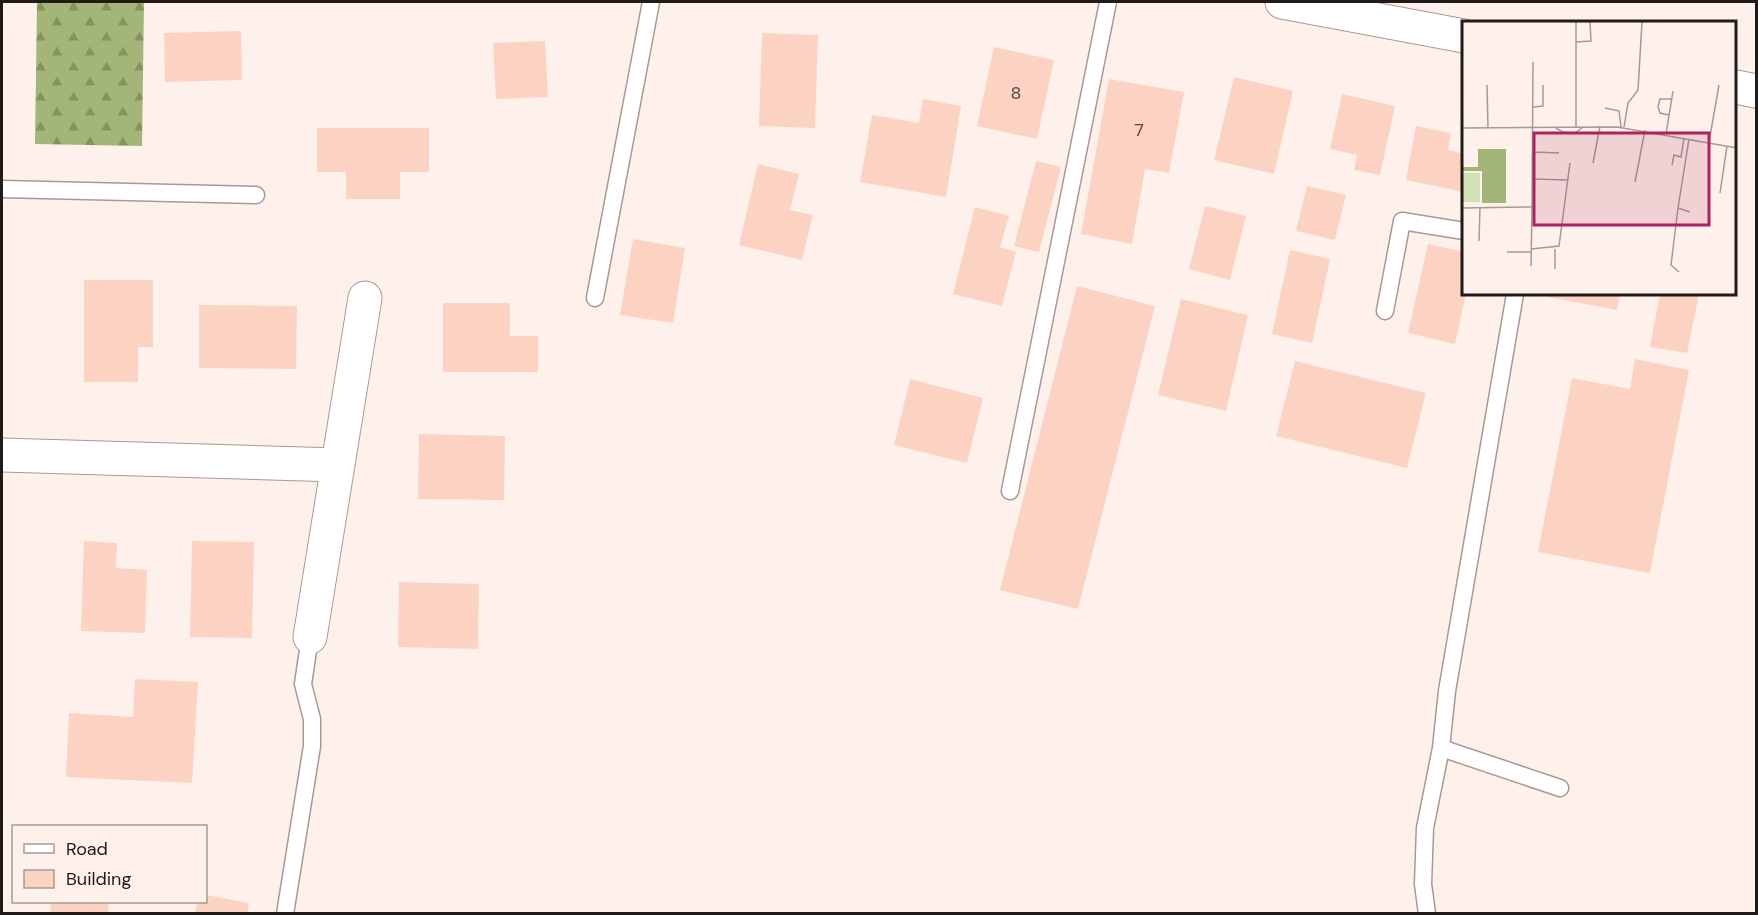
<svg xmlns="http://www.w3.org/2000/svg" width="1758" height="915" font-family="'DM Sans',sans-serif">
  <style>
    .forest { fill: url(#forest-firs) }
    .building { fill: #fcd3c3 }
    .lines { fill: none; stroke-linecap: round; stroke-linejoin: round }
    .lane-casing { stroke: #aa9993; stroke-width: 19 }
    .street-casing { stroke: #aa9993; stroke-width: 35 }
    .lane { stroke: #fff; stroke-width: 16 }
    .street { stroke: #fff; stroke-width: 33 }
    .labels { text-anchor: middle; stroke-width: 5; stroke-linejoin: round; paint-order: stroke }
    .number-label { font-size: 18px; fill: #574843 }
    .inset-road { fill: none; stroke: #a59a96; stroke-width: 1.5 }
    .view { fill: #ae2260; fill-opacity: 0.15; stroke: #ae2260; stroke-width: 3 }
    .inset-edge { fill: none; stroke: #201a18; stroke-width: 3 }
  </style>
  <defs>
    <pattern id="forest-firs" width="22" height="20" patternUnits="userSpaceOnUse" patternTransform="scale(1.5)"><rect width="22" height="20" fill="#a3b678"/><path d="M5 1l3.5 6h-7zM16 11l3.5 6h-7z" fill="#849361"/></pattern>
  </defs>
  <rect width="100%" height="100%" fill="#fef0ea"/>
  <!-- forest -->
  <path class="forest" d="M 37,2 L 144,2 L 142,146 L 35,144 Z"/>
  <!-- building -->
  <path class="building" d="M 241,31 L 242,80 L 165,82 L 164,33 Z
    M 762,33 L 818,35 L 815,128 L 759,126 Z
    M 545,41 L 548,97 L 496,99 L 493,43 Z
    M 994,47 L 1054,60 L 1037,139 L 977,126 Z
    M 1234,77 L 1293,91 L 1274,174 L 1214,160 Z
    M 1109,79 L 1184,92 L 1169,173 L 1145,169 L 1132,244 L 1081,234 Z
    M 1342,94 L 1395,106 L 1380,175 L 1354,170 L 1357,155 L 1330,149 Z
    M 923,99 L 961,106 L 946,197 L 860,182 L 872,115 L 919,123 Z
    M 1416,126 L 1451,133 L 1448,150 L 1464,154 L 1464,192 L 1406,180 Z
    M 317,128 L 429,128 L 429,172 L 400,172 L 400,199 L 346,199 L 346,172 L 317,172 Z
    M 1036,161 L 1061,167 L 1039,252 L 1014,246 Z
    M 758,164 L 799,174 L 790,210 L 813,215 L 802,260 L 739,245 Z
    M 1307,186 L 1346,195 L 1335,240 L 1296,231 Z
    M 1205,206 L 1246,216 L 1230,280 L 1189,269 Z
    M 975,207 L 1009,216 L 1000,247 L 1016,252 L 1002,306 L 953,294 Z
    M 633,239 L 685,248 L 673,323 L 620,315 Z
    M 1428,244 L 1464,252 L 1464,294 L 1466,294 L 1455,344 L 1408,333 Z
    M 1290,250 L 1330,259 L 1312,343 L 1272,334 Z
    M 84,280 L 153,280 L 153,347 L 138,347 L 138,382 L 84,382 Z
    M 1077,286 L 1155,306 L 1078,609 L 1000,590 Z
    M 1548,294 L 1620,294 L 1617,310 L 1547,297 Z
    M 1660,294 L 1699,294 L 1687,353 L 1650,347 Z
    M 1181,299 L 1248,315 L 1226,411 L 1158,395 Z
    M 443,303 L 510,303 L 510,336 L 538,336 L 538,372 L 443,372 Z
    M 199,305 L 297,306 L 296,369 L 199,368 Z
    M 1635,359 L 1689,370 L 1650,573 L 1538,552 L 1572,378 L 1630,389 Z
    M 1295,361 L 1426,393 L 1407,468 L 1276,436 Z
    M 910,379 L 983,398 L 967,463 L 894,445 Z
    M 419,434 L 505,436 L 504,500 L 418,499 Z
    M 84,541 L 117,543 L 116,568 L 147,570 L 145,633 L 81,631 Z
    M 192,541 L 254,542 L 252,638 L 190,637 Z
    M 399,582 L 479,584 L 478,649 L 398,647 Z
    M 135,679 L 198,682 L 192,783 L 66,777 L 69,713 L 133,717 Z
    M 206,895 L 249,903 L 247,914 L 195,914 L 197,902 L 206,902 Z
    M 51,902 L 109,902 L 108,914 L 50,914 Z"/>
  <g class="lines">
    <!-- lane casing -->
    <g class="lane-casing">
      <path id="lane" d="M 2,189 L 256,195
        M 1515,294 L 1447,691 L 1441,748 L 1560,788
        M 595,298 L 651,2
        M 1385,311 L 1402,221 L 1464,231
        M 1010,491 L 1108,2
        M 285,914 L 312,746 L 312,719 L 303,684 L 310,637
        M 1427,914 L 1423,884 L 1425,828 L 1441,748"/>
    </g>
    <!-- street casing -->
    <g class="street-casing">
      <path id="street" d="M 1282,2 L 1464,36
        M 1736,87 L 1756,91
        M 2,455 L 338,465
        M 310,637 L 365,298"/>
    </g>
    <!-- lane -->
    <use href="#lane" class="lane"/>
    <!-- street -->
    <use href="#street" class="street"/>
  </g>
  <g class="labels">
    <!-- number labels -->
    <g class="number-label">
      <text x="1016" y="99">8</text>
      <text x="1139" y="136">7</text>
    </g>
  </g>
  <!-- overview -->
  <g transform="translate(1462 21)">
    <rect width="274" height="274" fill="#fef0ea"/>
    <path d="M 16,128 L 44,128 L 44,182 L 20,182 L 20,150 L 0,150 L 0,146 L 16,146 Z" fill="#a3b678"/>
    <path d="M 0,152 L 18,152 L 18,181 L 0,181 Z" fill="#d2e1b4"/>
    <path class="inset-road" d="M 114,1 L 114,106M 114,21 L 129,20 L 128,1M 25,64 L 26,107M 71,86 L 81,85 L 81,64M 143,87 L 157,90 L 159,106M 207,94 L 198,92 L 196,86 L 198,78 L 210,78M 92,106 L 101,111 L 113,112 L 121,106M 162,106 L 166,82 L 176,69 L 180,1M 0,107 L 155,106 L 275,127M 204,113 L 211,70M 227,118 L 216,187 L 228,191M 247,121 L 257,64M 71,131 L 97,132M 131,142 L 138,105M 210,144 L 212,134 L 219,136 L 222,117M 71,158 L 105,159M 173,161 L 183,109M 258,172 L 265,125M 0,187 L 70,186 L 71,41M 216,187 L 209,244 L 217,251M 17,220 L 18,186M 69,228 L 97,225 L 108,142M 93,228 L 93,248M 45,231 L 69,231M 69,245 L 70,186"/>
    <path class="view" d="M 72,112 L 247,112 L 247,204 L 72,204 Z"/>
    <rect width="274" height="274" class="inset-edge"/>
  </g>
  <!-- border -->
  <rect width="1758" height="915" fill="none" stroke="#201a18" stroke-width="6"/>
  <!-- legend -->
  <rect x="12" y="825" width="195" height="78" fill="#fef0ea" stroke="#a59a96" stroke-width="1.5"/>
  <rect x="24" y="844" width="30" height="9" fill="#ffffff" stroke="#a59a96" stroke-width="1.5"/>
  <text x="66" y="855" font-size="18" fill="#201a18">Road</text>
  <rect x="24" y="870" width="30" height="18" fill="#fcd3c3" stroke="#a59a96" stroke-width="1.5"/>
  <text x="66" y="885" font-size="18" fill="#201a18">Building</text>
</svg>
